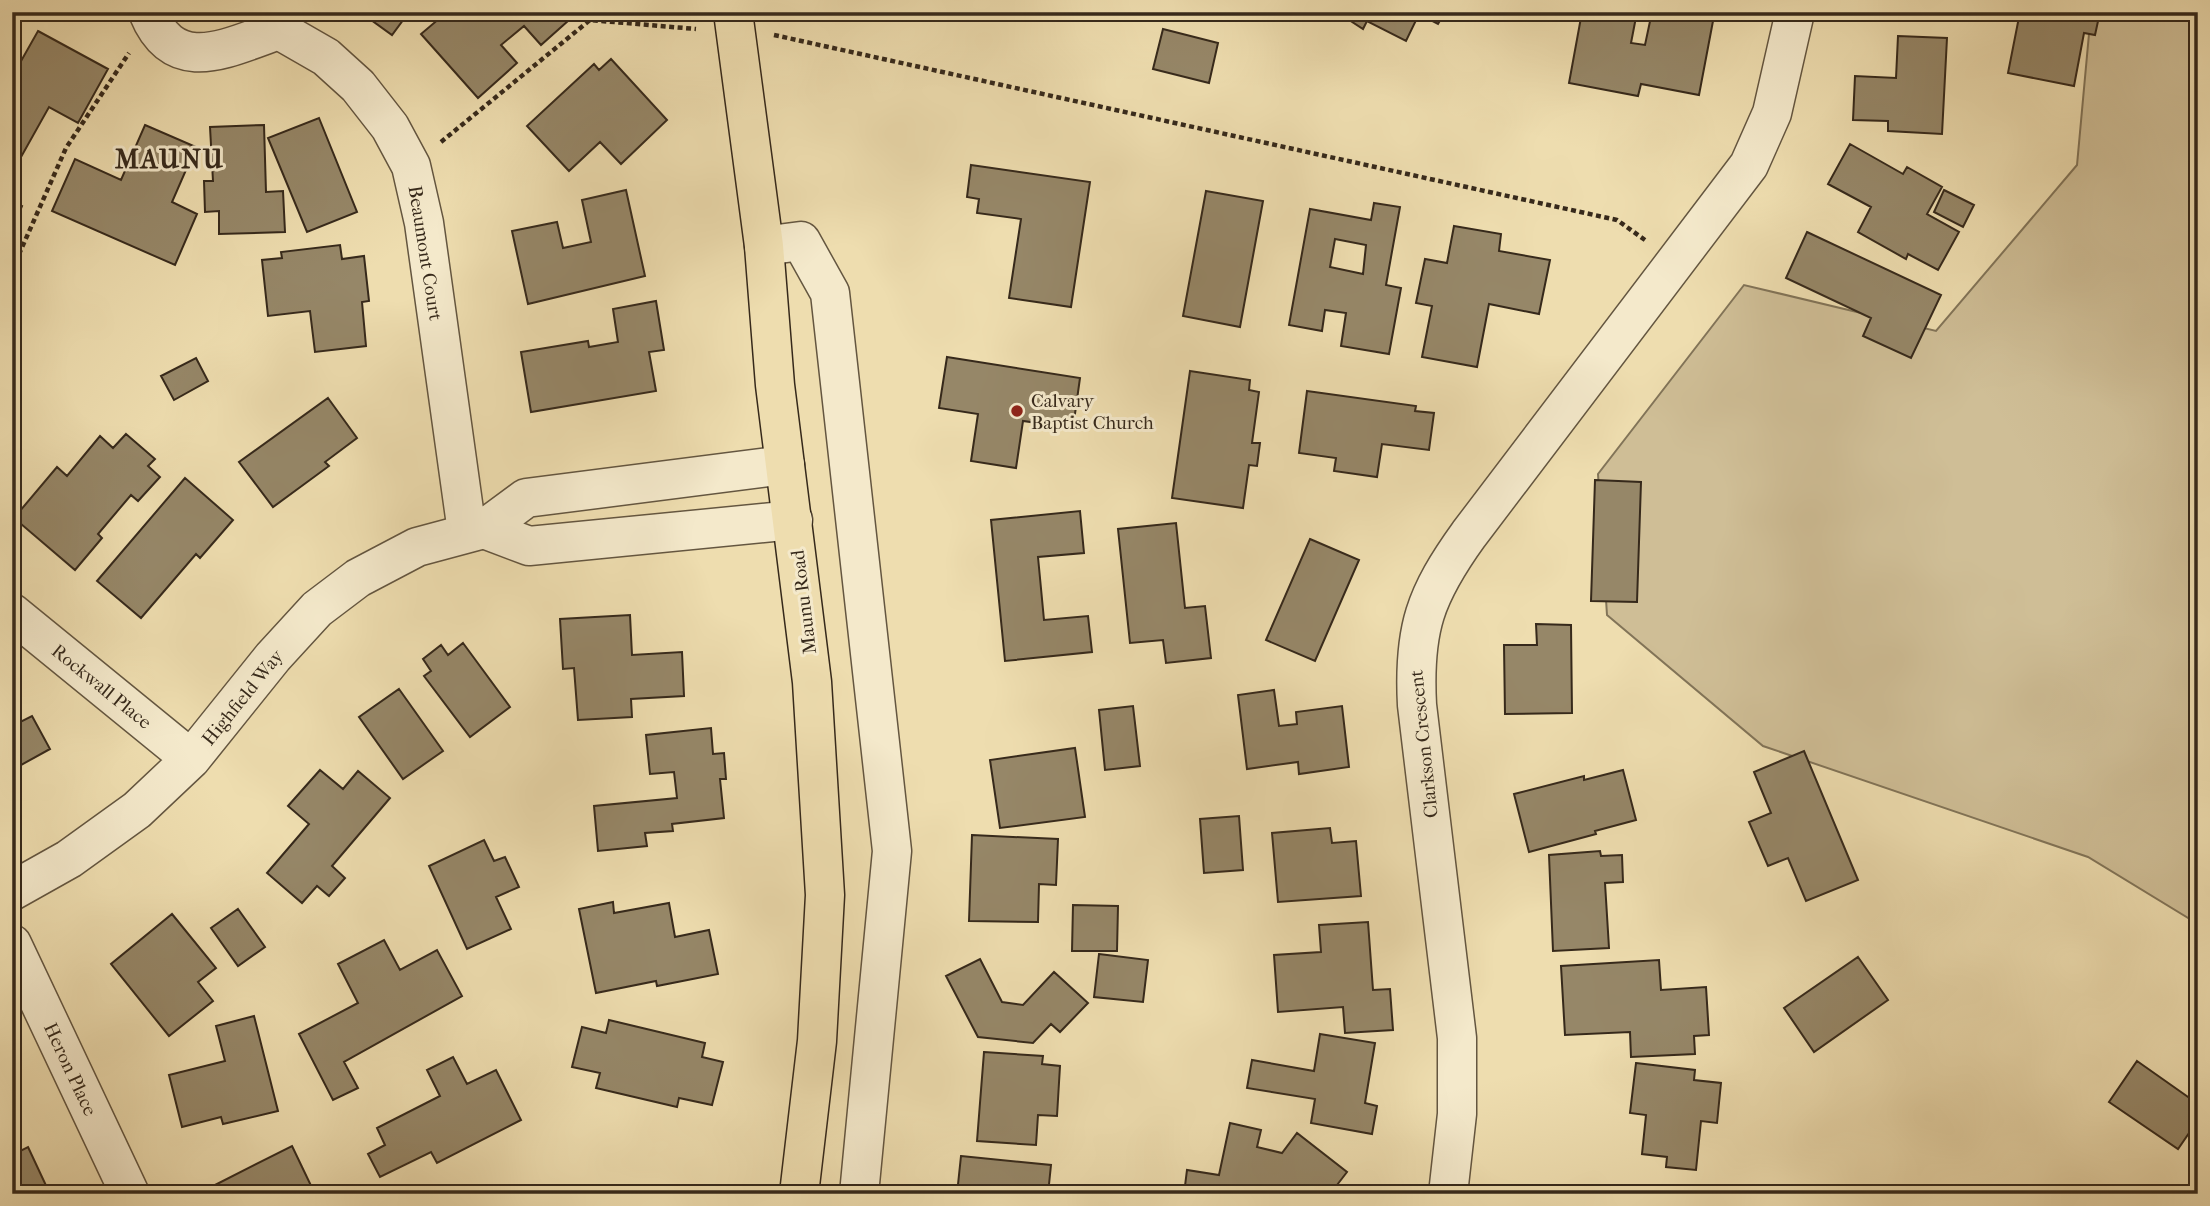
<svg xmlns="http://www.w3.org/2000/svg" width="2210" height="1206" font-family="'IM FELL French Canon',serif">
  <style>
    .green { fill: #cfbe96; stroke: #827458; stroke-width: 2 }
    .building { fill: #968768; stroke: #36291b; stroke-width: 2; fill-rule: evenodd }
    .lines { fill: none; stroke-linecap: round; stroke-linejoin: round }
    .minor-casing { stroke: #645640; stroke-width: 41 }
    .major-casing { stroke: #36291b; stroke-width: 41 }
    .path { stroke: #36291b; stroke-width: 4.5; stroke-dasharray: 5 3.5; stroke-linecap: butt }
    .minor { stroke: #f4e9cb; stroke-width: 38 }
    .major { stroke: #eeddaf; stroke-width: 38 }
    .poi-dot { fill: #8f2418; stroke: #f4e9cb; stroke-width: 2.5 }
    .labels { text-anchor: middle; stroke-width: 6; stroke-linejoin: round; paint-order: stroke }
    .street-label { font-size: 19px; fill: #36291b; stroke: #f4e9cb }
    .poi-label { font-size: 19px; fill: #36291b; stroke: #f4e9cb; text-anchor: start }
    .district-label { font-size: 26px; font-weight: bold; letter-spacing: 2px; fill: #36291b; stroke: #f4e9cb }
  </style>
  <rect width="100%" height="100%" fill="#eeddaf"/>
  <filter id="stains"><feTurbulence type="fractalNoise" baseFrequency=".00286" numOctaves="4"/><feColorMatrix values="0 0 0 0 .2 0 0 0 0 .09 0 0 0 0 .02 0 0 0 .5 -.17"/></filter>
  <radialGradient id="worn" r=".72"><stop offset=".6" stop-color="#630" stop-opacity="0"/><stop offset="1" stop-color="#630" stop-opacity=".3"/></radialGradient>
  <!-- green -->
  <path class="green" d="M 2091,12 L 2198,12 L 2198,924 L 2088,857 L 1763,746 L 1607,615 L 1598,474 L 1744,285 L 1936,331 L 2077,165 Z"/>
  <!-- building -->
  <path class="building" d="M 360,12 L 409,12 L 392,35 Z
    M 447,12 L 446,12 L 578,12 L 541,45 L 524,26 L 501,45 L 517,63 L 478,98 L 421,34 Z
    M 1232,12 L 1280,12 L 1279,20 Z
    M 1337,12 L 1445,12 L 1438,24 L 1419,14 L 1406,41 L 1367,21 L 1363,29 Z
    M 1582,12 L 1637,12 L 1631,43 L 1645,45 L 1652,12 L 1713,21 L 1699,95 L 1641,84 L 1638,96 L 1569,83 Z
    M 2020,12 L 2100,12 L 2095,35 L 2084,33 L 2074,86 L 2008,73 Z
    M 1163,29 L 1218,43 L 1209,83 L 1153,69 Z
    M 38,31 L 108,69 L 78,123 L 49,107 L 16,166 L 12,164 L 12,77 Z
    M 1898,36 L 1947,38 L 1942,134 L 1888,131 L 1888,121 L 1853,120 L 1855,76 L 1896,78 Z
    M 611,59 L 667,120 L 621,164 L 600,142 L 569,171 L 527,126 L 594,64 L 599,70 Z
    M 319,118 L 357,212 L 307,232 L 268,138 Z
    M 145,125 L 196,147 L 172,202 L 197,214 L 175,265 L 52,211 L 75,159 L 121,180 Z
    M 264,125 L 266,192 L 283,191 L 285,232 L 219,234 L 219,211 L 205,212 L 204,181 L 213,181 L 210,127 Z
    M 1850,144 L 1903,174 L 1907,167 L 1942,187 L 1927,214 L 1959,232 L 1938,270 L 1908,254 L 1906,259 L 1858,232 L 1871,207 L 1828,184 Z
    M 971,165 L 1090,182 L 1071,307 L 1009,298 L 1021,219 L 977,213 L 979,199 L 967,197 Z
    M 626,190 L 645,276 L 528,304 L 512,231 L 557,222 L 563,248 L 591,242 L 582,200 Z
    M 1944,190 L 1974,205 L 1963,227 L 1934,212 Z
    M 1206,191 L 1263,201 L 1240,327 L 1183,316 Z
    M 12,202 L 22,206 L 12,231 Z
    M 1374,203 L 1400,207 L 1386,285 L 1401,288 L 1389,354 L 1341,346 L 1346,313 L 1325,310 L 1322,331 L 1289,325 L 1310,209 L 1371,220 ZM 1335,239 L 1366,245 L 1363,274 L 1330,267 Z
    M 1454,226 L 1501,234 L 1499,251 L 1550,260 L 1539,314 L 1489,304 L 1477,367 L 1422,357 L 1432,306 L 1416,303 L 1425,259 L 1447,263 Z
    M 1807,232 L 1941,295 L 1911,358 L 1863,336 L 1871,318 L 1786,278 Z
    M 340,245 L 342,259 L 364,256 L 369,301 L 362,302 L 366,346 L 315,352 L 310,311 L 268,316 L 262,260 L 282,258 L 281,252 Z
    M 656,301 L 664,350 L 649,352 L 656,391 L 531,412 L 521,352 L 588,341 L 589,347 L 618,342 L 613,309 Z
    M 947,357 L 1080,378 L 1073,428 L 1023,421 L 1016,468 L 971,461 L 978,414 L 939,408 Z
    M 196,358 L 208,381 L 174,400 L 161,376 Z
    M 1190,371 L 1250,380 L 1249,390 L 1259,392 L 1252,443 L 1260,443 L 1257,466 L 1249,465 L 1243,508 L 1172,498 Z
    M 1307,391 L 1416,406 L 1415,411 L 1434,413 L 1429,450 L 1382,444 L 1377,477 L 1334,471 L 1336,458 L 1299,453 Z
    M 328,398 L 357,438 L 325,462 L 329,466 L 273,507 L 239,462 Z
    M 126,434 L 155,459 L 148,466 L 160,477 L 138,501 L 131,495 L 98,534 L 102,538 L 75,570 L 14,518 L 57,467 L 67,476 L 100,436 L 113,448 Z
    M 185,478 L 233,520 L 200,558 L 196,554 L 141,618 L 97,581 Z
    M 1595,480 L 1641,482 L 1637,602 L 1591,601 Z
    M 1080,511 L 1084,553 L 1038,557 L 1044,620 L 1088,616 L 1092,652 L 1005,661 L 991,520 Z
    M 1176,523 L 1185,608 L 1205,606 L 1211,658 L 1166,663 L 1163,640 L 1130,643 L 1118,529 Z
    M 1310,539 L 1359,560 L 1315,661 L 1266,640 Z
    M 630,615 L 632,655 L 682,652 L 684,696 L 631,699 L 632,717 L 578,720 L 574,668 L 563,669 L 560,619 Z
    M 1536,624 L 1571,625 L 1572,713 L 1505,714 L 1504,645 L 1537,645 Z
    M 463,643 L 510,707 L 470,737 L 424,676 L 431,671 L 423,659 L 441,645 L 448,655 Z
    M 399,689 L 443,751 L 403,779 L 359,717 Z
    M 1274,690 L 1279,726 L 1297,724 L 1296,712 L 1342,706 L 1349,767 L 1299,774 L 1298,762 L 1247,769 L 1238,695 Z
    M 1133,706 L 1140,766 L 1105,770 L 1099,710 Z
    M 32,716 L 50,749 L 12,770 L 12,726 Z
    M 711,728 L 713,754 L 724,753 L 726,779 L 720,779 L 724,818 L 672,824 L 673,831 L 645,833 L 647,846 L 598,851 L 594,806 L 677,798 L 674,772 L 650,774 L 646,735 Z
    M 1075,748 L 1085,817 L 1000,828 L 990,760 Z
    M 1804,751 L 1858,880 L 1806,901 L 1788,858 L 1768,866 L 1749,822 L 1771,813 L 1754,772 Z
    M 320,770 L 343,789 L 358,771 L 390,798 L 332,866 L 345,878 L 329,896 L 317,886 L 302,903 L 267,873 L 309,824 L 288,806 Z
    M 1623,770 L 1636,820 L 1595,831 L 1596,834 L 1529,852 L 1514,794 L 1584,776 L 1584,780 Z
    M 1239,816 L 1243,870 L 1204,873 L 1200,819 Z
    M 1330,828 L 1332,843 L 1356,841 L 1361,896 L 1278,902 L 1272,833 Z
    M 972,835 L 1058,839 L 1056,885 L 1039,884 L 1038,922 L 969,921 Z
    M 484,840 L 494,861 L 505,857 L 519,887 L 496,897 L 511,929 L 467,949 L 429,866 Z
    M 1600,851 L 1601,856 L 1622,855 L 1623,882 L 1605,883 L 1609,948 L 1553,951 L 1549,855 Z
    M 613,902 L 614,913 L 669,903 L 675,937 L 709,930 L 718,974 L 657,986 L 656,981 L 596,993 L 579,909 Z
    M 1073,905 L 1118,906 L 1117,951 L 1072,951 Z
    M 238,909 L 265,947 L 238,966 L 211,928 Z
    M 172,914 L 216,968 L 198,982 L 213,1001 L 169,1036 L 111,964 Z
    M 1368,922 L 1373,990 L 1390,989 L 1393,1030 L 1345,1033 L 1343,1007 L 1278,1012 L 1274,955 L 1321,952 L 1319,925 Z
    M 384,940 L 400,970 L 437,950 L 462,996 L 344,1062 L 358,1088 L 333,1100 L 299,1034 L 358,1003 L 338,964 Z
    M 1099,954 L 1148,960 L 1143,1002 L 1094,997 Z
    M 1858,957 L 1888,1000 L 1814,1052 L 1784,1008 Z
    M 980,959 L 1002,1002 L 1023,1005 L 1054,972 L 1088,1003 L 1060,1032 L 1051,1024 L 1033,1043 L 978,1037 L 946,976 Z
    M 1659,960 L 1661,990 L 1706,987 L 1709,1035 L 1694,1036 L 1695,1054 L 1631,1057 L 1630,1032 L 1565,1035 L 1561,966 Z
    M 254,1016 L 278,1111 L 223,1124 L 221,1117 L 182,1127 L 169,1075 L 225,1061 L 216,1026 Z
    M 609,1020 L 705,1043 L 702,1057 L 723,1062 L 712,1105 L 679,1098 L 677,1107 L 596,1088 L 600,1073 L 572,1067 L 582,1027 L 606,1033 Z
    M 1320,1034 L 1375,1043 L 1365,1103 L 1377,1106 L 1372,1134 L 1311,1123 L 1315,1099 L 1247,1088 L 1252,1060 L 1314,1071 Z
    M 984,1052 L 1043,1056 L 1042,1064 L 1060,1066 L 1057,1116 L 1038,1115 L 1036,1145 L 977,1141 Z
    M 453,1057 L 467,1084 L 496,1070 L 521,1120 L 437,1163 L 431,1152 L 380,1177 L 368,1154 L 385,1145 L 377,1128 L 440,1096 L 427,1070 Z
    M 2137,1061 L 2198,1104 L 2198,1120 L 2178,1149 L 2109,1102 Z
    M 1636,1063 L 1695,1070 L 1694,1080 L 1721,1083 L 1717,1123 L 1701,1121 L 1696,1170 L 1666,1167 L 1667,1157 L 1642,1154 L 1646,1115 L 1630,1113 Z
    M 1230,1123 L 1261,1130 L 1257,1147 L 1282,1153 L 1297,1133 L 1347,1172 L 1330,1194 L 1184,1194 L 1187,1170 L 1219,1175 Z
    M 292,1146 L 315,1194 L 217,1194 L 213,1186 Z
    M 28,1147 L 50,1194 L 12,1194 L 12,1155 Z
    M 961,1156 L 1051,1165 L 1048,1194 L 957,1194 Z"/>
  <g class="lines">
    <!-- minor casing -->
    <g class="minor-casing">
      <path id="minor" d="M 148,12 C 175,78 228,47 279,30
        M 267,12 L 279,30 L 326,57 L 358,86 L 390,127 L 411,166 L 424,223 L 467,532
        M 764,246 L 801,241 L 830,293 L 892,851 L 859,1194
        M 484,529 L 529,546 L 793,520
        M 12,613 L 191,759
        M 12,891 L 69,859 L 137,810 L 191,759 L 273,657 L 317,609 L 358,578 L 417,547 L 484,529 L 526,498 L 785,465
        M 12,944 L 130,1194
        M 1448,1194 L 1457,1114 L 1457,1038 L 1417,705 C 1413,629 1425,595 1469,534 L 1749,165 L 1772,113 L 1795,12"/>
    </g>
    <!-- major casing -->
    <g class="major-casing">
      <path id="major" d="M 733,12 L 764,246 L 775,385 L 812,682 L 825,895 L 817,1041 L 799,1194"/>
    </g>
    <!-- path -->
    <path class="path" d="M 774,35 L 1617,220 L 1645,240
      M 441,142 L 590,20 L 696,29
      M 12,270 L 66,148 L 129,53"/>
    <!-- minor -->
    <use href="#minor" class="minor"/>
    <!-- major -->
    <use href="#major" class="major"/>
  </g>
  <!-- markers -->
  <circle class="poi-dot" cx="1017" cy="411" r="7"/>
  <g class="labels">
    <!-- street labels -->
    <g class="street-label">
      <text transform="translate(426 253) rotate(81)" y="7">Beaumont Court</text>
      <text transform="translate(803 602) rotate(-97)" y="7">Maunu Road</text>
      <text transform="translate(102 686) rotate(39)" y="7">Rockwall Place</text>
      <text transform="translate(242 697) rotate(-51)" y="7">Highfield Way</text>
      <text transform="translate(1423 744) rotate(-96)" y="7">Clarkson Crescent</text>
      <text transform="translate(71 1069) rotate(65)" y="7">Heron Place</text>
    </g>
    <!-- poi labels -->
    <g class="poi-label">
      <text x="1031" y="407">Calvary<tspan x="1031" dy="22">Baptist Church</tspan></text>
    </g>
    <!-- district labels -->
    <g class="district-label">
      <text x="170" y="168">MAUNU</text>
    </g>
  </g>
  <!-- margin -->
  <rect width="2210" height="1206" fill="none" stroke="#eeddaf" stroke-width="42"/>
  <rect x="14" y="14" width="2182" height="1178" fill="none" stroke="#36291b" stroke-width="3.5"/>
  <rect x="21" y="21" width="2168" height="1164" fill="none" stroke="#36291b" stroke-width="2"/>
  <rect width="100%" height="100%" filter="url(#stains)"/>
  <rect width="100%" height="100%" fill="url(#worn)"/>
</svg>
